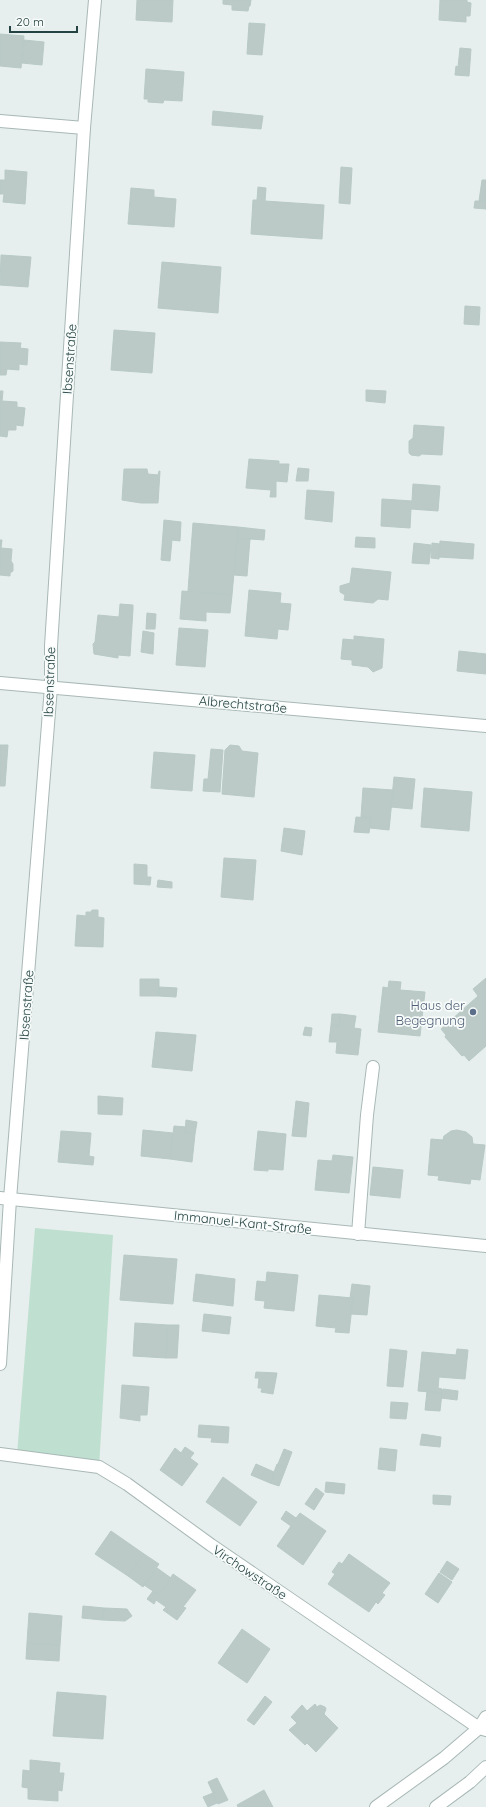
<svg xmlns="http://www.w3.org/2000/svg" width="486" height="1807" font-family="Quicksand,sans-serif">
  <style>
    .green { fill: #bfe0d0 }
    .building { fill: #bbcac7; stroke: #b8c9c6 }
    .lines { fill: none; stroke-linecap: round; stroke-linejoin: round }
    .service-casing { stroke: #a8b8b6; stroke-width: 14 }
    .minor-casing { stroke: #a8b8b6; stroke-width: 14 }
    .tertiary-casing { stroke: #a8b8b6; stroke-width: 14 }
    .service { stroke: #fff; stroke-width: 12 }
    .minor { stroke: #fff; stroke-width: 12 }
    .tertiary { stroke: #fff; stroke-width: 12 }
    .service-dot { fill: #5c6f8a; stroke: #f7fbfa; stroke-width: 1.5 }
    .labels { text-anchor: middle; stroke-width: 3.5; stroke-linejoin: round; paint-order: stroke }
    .street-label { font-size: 13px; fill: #244241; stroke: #f7fbfa }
    .service-label { font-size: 13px; fill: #4e5e75; stroke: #f7fbfa; text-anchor: end }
  </style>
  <rect width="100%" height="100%" fill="#e6efed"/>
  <!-- green -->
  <path class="green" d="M 35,1228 L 113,1235 L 99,1467 L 17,1455 Z"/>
  <!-- building -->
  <path class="building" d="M 137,0 L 173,0 L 172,22 L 136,20 Z
    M 223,0 L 251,0 L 250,6 L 249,6 L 248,11 L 232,10 L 232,5 L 223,4 Z
    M 440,0 L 467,0 L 467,2 L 471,3 L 470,16 L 466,16 L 466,22 L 439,20 Z
    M 249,23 L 265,24 L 262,55 L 247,54 Z
    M 0,34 L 24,36 L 21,68 L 0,66 Z
    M 24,40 L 44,42 L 42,65 L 22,63 Z
    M 460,48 L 471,49 L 469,76 L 455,75 L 456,66 L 458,67 Z
    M 146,69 L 184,72 L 182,101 L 164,100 L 163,103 L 148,102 L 148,99 L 144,99 Z
    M 213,111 L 263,116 L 261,129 L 212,125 Z
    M 341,167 L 352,168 L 350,204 L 339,203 Z
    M 5,170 L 27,172 L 25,204 L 3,202 L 4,194 L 0,194 L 0,180 L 5,180 Z
    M 482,180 L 486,180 L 486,201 L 479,201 Z
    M 258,187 L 266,188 L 265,201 L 324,205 L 322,239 L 251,234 L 253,200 L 257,200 Z
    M 131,188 L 154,190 L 154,197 L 176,199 L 174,227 L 128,224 Z
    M 475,201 L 486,201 L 486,209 L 474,208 Z
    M 1,255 L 31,257 L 28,287 L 0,285 Z
    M 162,262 L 221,267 L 218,313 L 158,308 Z
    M 465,306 L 480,307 L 479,325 L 464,324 Z
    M 114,330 L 155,333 L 152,373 L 111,370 Z
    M 0,342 L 21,343 L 20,348 L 28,349 L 27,365 L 19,364 L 19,370 L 7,369 L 6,375 L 0,375 Z
    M 366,390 L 386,391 L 385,403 L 366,401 Z
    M 0,391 L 3,391 L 2,401 L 17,402 L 17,407 L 25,408 L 23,426 L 16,425 L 16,430 L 8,430 L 7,437 L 0,436 Z
    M 414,425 L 444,427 L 442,455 L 422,454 L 419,456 L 411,455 L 409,453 L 409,441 L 413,438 Z
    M 249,459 L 279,461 L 279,464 L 289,464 L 287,482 L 276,481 L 276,497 L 270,497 L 271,490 L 246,488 Z
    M 298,468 L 309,469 L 308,481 L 296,481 Z
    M 124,469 L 147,469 L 148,474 L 158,475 L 159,471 L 160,471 L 158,503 L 141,503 L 122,500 Z
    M 413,484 L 440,486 L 438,511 L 411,509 L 410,528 L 381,526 L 382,499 L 412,501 Z
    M 307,490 L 334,492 L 332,522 L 305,519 Z
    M 164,520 L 181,522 L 180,541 L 172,540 L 170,561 L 161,560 Z
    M 193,523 L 238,527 L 232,595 L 188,591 Z
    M 238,527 L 265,530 L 264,540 L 237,538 Z
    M 356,537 L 375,538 L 375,548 L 355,547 Z
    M 237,538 L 250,539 L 247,576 L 234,575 Z
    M 0,540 L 2,540 L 1,548 L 12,549 L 11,561 L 13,564 L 13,571 L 10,573 L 10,576 L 0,575 Z
    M 440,541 L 474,544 L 473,559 L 439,557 Z
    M 414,543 L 431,545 L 429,564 L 412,563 Z
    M 432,543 L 440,544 L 439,559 L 431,558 Z
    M 352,568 L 391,572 L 388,600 L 378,599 L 373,603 L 344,600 L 345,595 L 340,592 L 340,586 L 350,583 Z
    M 249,590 L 281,593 L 280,603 L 291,604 L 288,630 L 278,629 L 277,639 L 245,636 Z
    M 182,591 L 232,595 L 230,613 L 206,612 L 206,621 L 180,619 Z
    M 120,604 L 133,605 L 133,609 L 130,656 L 118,655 L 118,658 L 94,654 L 93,644 L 95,642 L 98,615 L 119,617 Z
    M 147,613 L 156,614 L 155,629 L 146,629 Z
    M 179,628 L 208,630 L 205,667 L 176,665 Z
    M 143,631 L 154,633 L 153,654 L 141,652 Z
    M 354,636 L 384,639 L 382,668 L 373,672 L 368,667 L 352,665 L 352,660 L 341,659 L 343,639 L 354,640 Z
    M 459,651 L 486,654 L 486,674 L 457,671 Z
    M 0,745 L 8,745 L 5,786 L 0,786 Z
    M 230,745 L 239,746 L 242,751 L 258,753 L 254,797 L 222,794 L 225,750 Z
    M 211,749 L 223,750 L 220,792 L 203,791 L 204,779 L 208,779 Z
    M 154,752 L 195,755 L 192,791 L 151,788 Z
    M 394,777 L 415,779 L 412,809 L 391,807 Z
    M 363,788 L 393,790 L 389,830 L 370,828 L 371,818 L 361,817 Z
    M 424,788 L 472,792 L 469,831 L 421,827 Z
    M 356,817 L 371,818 L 369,833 L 354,832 Z
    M 284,828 L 305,831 L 302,855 L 281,851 Z
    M 224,858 L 256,860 L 253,900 L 221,897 Z
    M 134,864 L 147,865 L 147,877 L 151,877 L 150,885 L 134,884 Z
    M 158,880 L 172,882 L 172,888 L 157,887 Z
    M 92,910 L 98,910 L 98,917 L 104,918 L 103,947 L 75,946 L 77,915 L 86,916 L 86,912 L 91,912 Z
    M 486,978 L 486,1046 L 469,1061 L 464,1055 L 462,1056 L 445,1037 L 446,1035 L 441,1029 L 478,996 L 473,989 Z
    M 140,979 L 159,979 L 159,996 L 140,996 Z
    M 389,981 L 401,982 L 400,990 L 425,992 L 420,1036 L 378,1032 L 383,987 L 388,988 Z
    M 159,987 L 177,988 L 176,997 L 159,996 Z
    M 332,1014 L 340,1014 L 339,1026 L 331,1025 Z
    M 340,1014 L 356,1016 L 354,1028 L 361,1029 L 358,1055 L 336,1053 L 337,1042 L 329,1042 L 331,1025 L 339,1026 Z
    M 305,1027 L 312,1028 L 311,1036 L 303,1035 Z
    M 156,1032 L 196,1035 L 192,1071 L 152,1067 Z
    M 98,1096 L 123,1098 L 122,1115 L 98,1114 Z
    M 296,1101 L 309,1103 L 306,1137 L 292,1136 Z
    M 186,1120 L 197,1122 L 195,1134 L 185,1133 Z
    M 174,1126 L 186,1127 L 185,1133 L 195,1134 L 192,1162 L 170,1159 Z
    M 143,1130 L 173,1133 L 170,1159 L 141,1156 Z
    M 61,1131 L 91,1133 L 89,1156 L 94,1157 L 93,1165 L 58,1162 Z
    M 258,1131 L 286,1134 L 283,1170 L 268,1169 L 268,1171 L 254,1170 Z
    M 451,1131 L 457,1130 L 466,1132 L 472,1137 L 473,1144 L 485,1145 L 480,1180 L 471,1179 L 470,1184 L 438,1180 L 439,1176 L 428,1175 L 431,1139 L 443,1140 L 444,1136 Z
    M 333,1155 L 353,1157 L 349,1193 L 315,1190 L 318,1160 L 332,1161 Z
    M 373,1167 L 403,1170 L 400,1198 L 370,1195 Z
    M 124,1255 L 177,1259 L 173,1304 L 120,1300 Z
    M 267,1272 L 298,1275 L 294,1311 L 264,1308 L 265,1301 L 255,1300 L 257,1281 L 266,1282 Z
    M 196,1274 L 235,1279 L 233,1306 L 193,1301 Z
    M 352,1284 L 370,1286 L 367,1315 L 351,1314 L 353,1298 L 350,1298 Z
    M 319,1295 L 353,1298 L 349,1333 L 335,1332 L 336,1328 L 316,1326 Z
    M 204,1314 L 231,1317 L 229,1334 L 202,1331 Z
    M 135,1323 L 168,1325 L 166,1358 L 133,1356 Z
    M 168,1325 L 179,1325 L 177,1358 L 166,1358 Z
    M 390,1349 L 407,1351 L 403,1387 L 387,1386 Z
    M 457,1349 L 468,1350 L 465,1379 L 439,1377 L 438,1388 L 442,1389 L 442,1393 L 418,1391 L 422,1352 L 456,1355 Z
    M 256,1372 L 277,1373 L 273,1394 L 261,1392 L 262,1388 L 258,1388 L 259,1378 L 255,1378 Z
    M 122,1385 L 149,1387 L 147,1415 L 140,1415 L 140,1421 L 120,1418 Z
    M 443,1389 L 458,1391 L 457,1400 L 441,1398 Z
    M 427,1391 L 442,1393 L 440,1411 L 425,1410 Z
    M 391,1402 L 408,1403 L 406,1419 L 390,1418 Z
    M 199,1425 L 229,1427 L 228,1443 L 211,1442 L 212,1438 L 198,1437 Z
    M 422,1434 L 441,1437 L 440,1447 L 420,1445 Z
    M 185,1447 L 194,1453 L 190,1458 L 198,1464 L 182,1486 L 160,1470 L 175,1448 L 181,1453 Z
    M 380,1448 L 397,1450 L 395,1471 L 378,1469 Z
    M 284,1449 L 292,1452 L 286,1468 L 278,1464 Z
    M 256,1464 L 274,1472 L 270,1483 L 251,1475 Z
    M 277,1464 L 286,1468 L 279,1486 L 270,1483 Z
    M 223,1477 L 257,1502 L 240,1526 L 206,1502 Z
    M 326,1482 L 345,1484 L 344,1494 L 325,1492 Z
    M 316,1488 L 324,1494 L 314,1510 L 305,1504 Z
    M 433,1495 L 451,1496 L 450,1505 L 433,1504 Z
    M 286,1511 L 296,1518 L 300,1513 L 326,1531 L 303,1565 L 277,1546 L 291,1526 L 281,1519 Z
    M 111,1531 L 144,1554 L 128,1576 L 95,1554 Z
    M 144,1554 L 159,1564 L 143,1587 L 128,1576 Z
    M 349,1554 L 390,1583 L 382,1593 L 385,1595 L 378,1604 L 376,1602 L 369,1612 L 328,1584 L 335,1574 L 332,1572 L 339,1562 L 342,1564 Z
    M 447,1561 L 459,1569 L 452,1580 L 440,1572 Z
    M 157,1568 L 171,1578 L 159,1595 L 144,1585 Z
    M 439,1573 L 452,1582 L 438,1603 L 425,1594 Z
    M 173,1574 L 196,1590 L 183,1607 L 186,1608 L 177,1620 L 163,1610 L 166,1607 L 156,1600 L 154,1604 L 147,1599 L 153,1591 L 159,1595 Z
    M 83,1606 L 104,1608 L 102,1620 L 82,1618 Z
    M 104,1608 L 127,1609 L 132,1616 L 125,1621 L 102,1620 Z
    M 29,1613 L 62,1616 L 60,1645 L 27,1643 Z
    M 242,1629 L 270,1649 L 247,1683 L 218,1663 Z
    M 27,1643 L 60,1645 L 59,1661 L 26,1659 Z
    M 57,1692 L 106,1696 L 103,1739 L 53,1736 Z
    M 265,1696 L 272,1702 L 254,1725 L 247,1720 Z
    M 315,1704 L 317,1707 L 320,1705 L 325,1707 L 326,1709 L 324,1714 L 338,1728 L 316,1752 L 307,1743 L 305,1745 L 289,1730 L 297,1723 L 291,1717 L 302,1705 L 307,1711 Z
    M 30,1760 L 60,1763 L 59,1773 L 64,1773 L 62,1791 L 58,1790 L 58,1801 L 28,1799 L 28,1788 L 22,1787 L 23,1770 L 30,1771 Z
    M 217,1778 L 228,1800 L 218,1804 L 208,1782 Z
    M 264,1790 L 273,1807 L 238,1807 L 237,1805 Z
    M 213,1793 L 217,1803 L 208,1807 L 203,1797 Z"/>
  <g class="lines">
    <!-- service casing -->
    <g class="service-casing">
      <path id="service" d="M 358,1234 L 367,1115 L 373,1067"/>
    </g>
    <!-- minor casing -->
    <g class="minor-casing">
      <path id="minor" d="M 0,121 L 84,128
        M 0,683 L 486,726
        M 0,1198 L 486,1246
        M 0,1454 L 99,1467 L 127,1484 L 211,1545 L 479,1728 L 486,1730
        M 376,1807 L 444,1758 L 479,1728 L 486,1717
        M 436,1807 L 470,1782 L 486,1767"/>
    </g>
    <!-- tertiary casing -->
    <g class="tertiary-casing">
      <path id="tertiary" d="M 0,1364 L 10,1199 L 51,687 L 51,646 L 84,128 L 95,0"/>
    </g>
    <!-- service -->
    <use href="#service" class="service"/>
    <!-- minor -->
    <use href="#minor" class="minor"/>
    <!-- tertiary -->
    <use href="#tertiary" class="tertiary"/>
  </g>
  <!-- markers -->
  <circle class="service-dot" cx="473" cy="1012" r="4"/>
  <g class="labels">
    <!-- street labels -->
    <g class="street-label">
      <text transform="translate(69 359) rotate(-86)" y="5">Ibsenstraße</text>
      <text transform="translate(49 682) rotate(-88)" y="5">Ibsenstraße</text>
      <text transform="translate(243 704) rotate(5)" y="5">Albrechtstraße</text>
      <text transform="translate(26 1005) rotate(-86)" y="5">Ibsenstraße</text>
      <text transform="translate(243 1222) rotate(6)" y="5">Immanuel-Kant-Straße</text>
      <text transform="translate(250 1572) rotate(34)" y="5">Virchowstraße</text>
    </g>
    <!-- service labels -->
    <g class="service-label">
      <text x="465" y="1010">Haus der<tspan x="465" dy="15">Begegnung</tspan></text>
    </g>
  </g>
  <!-- scale -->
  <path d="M10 26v6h67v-6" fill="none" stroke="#244241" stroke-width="2"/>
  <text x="16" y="26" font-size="12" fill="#244241" stroke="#f7fbfa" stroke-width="3" paint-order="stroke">20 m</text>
</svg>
